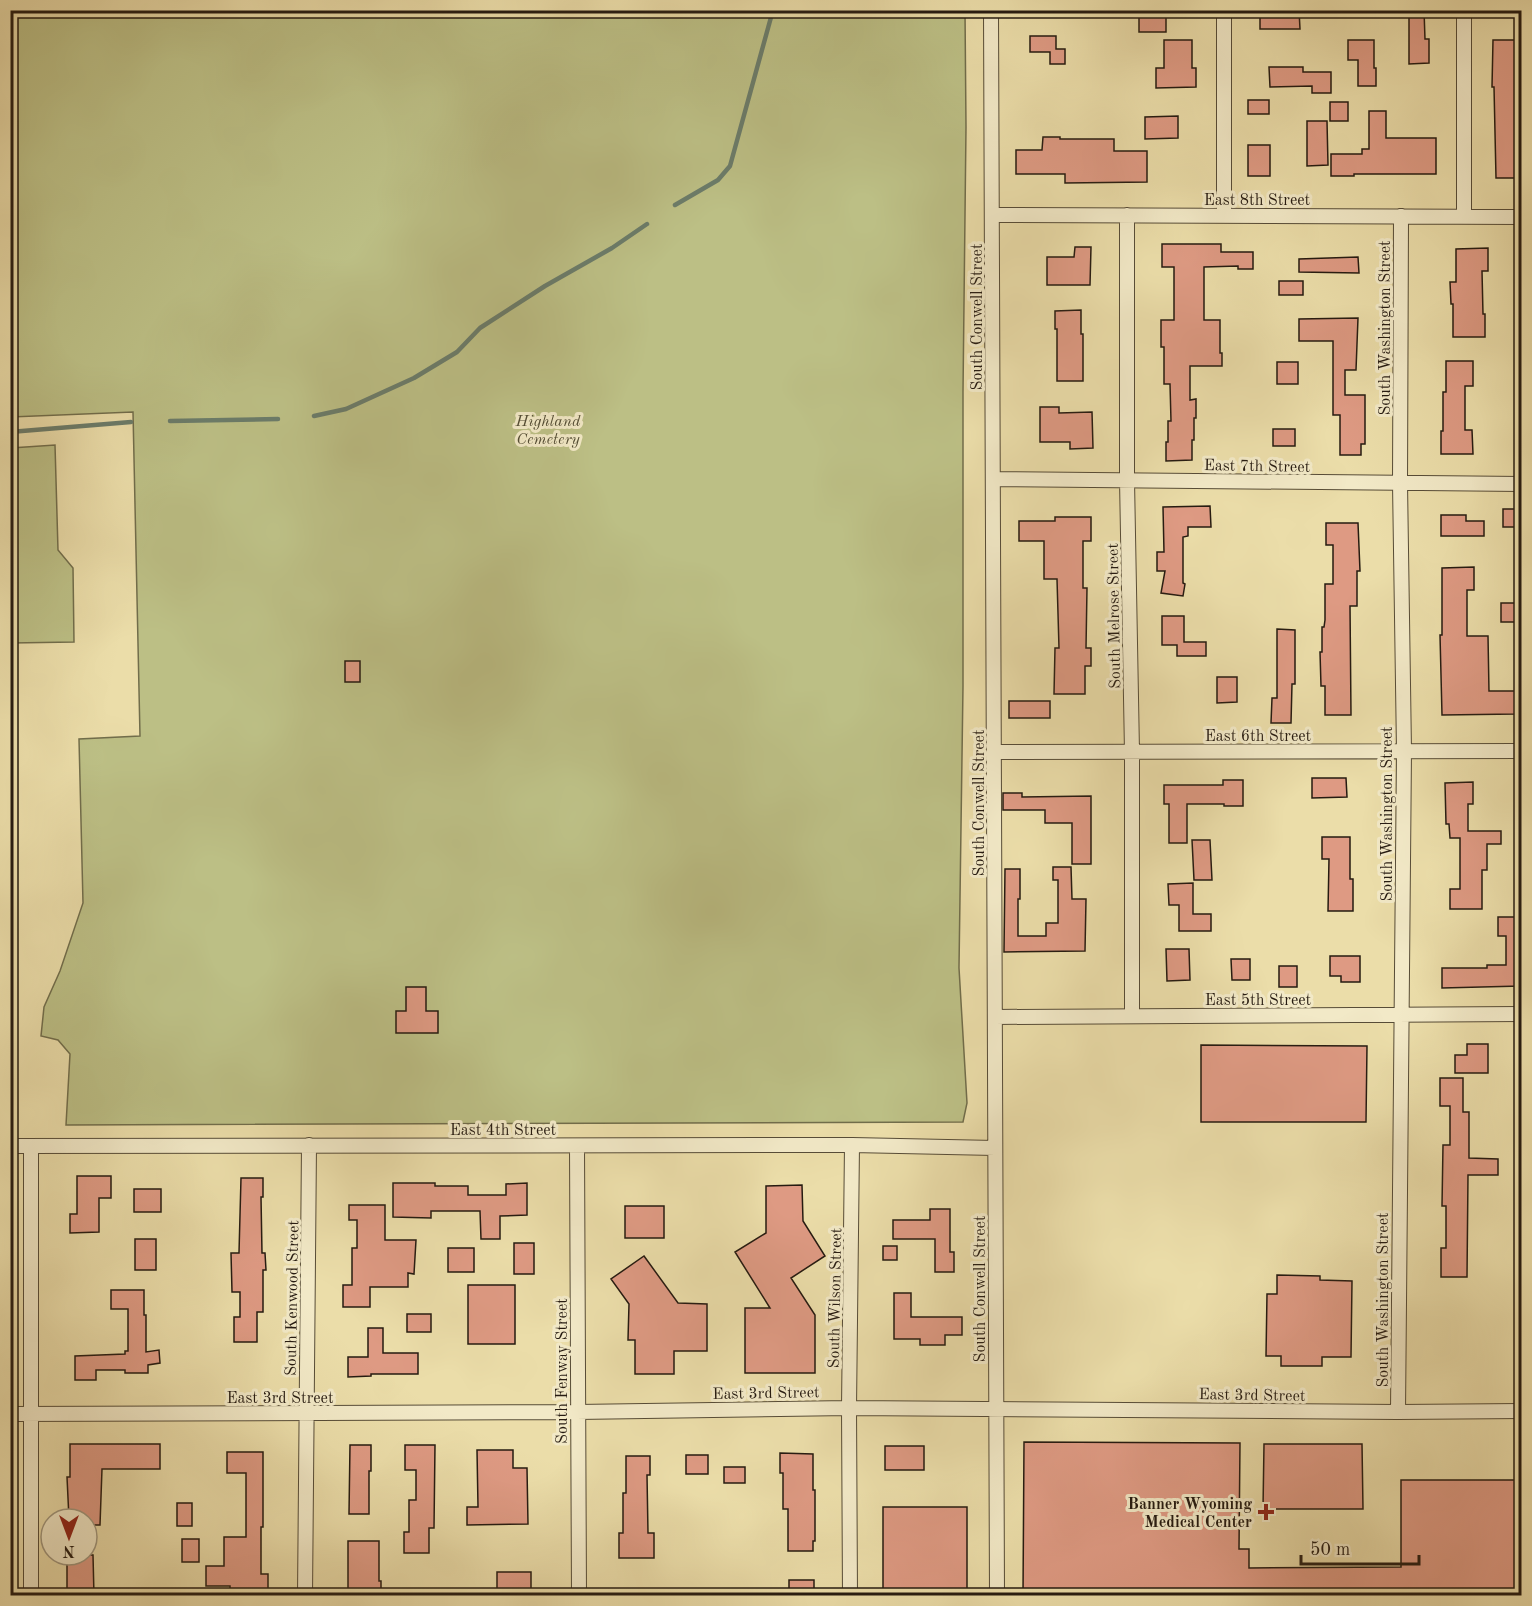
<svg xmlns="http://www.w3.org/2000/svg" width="1532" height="1606" font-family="'Old Standard TT',serif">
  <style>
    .green { fill: #bcbf85; stroke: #716d4b; stroke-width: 1.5 }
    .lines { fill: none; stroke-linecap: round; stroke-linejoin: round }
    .stream { stroke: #6b7c6a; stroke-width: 4.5 }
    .building { fill: #de9a83; stroke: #261b11; stroke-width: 1.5 }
    .street-casing { stroke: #574c37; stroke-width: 16 }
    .street { stroke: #f2e9c7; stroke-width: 14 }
    .poi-dot { fill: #8f2418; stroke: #f2e9c7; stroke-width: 2 }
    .labels { text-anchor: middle; stroke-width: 6; stroke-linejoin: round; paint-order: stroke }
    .street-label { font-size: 16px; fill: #261b11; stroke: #f2e9c7 }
    .park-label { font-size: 16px; font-style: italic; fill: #534c34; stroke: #f2e9c7 }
    .poi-label { font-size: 16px; font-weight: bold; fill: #261b11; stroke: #f2e9c7; text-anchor: end }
  </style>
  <rect width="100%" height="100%" fill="#ebdda9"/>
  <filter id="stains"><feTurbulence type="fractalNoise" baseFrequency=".00333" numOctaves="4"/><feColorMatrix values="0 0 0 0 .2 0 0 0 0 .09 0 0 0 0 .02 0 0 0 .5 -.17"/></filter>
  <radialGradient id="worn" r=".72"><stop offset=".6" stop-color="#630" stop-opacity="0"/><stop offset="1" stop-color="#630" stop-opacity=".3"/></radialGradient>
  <!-- green -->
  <path class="green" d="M 10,11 L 965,11 L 966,127 L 963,392 L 963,686 L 959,968 L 967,1103 L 963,1122 L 66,1125 L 70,1054 L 58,1040 L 41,1036 L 44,1007 L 60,971 L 83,903 L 79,739 L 140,736 L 133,412 L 11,417 Z
    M 55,445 L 58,550 L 73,568 L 74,642 L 11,643 L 11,448 Z"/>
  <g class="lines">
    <!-- stream -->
    <path class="stream" d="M 675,205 L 718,180 L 730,166 L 773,10
      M 314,416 L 346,409 L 414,378 L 457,352 L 480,328 L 545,286 L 612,248 L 647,224
      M 170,421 L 278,419
      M 10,432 L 131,422"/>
  </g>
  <!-- building -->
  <path class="building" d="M 1139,10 L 1166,10 L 1166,32 L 1139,32 Z
    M 1260,10 L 1299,10 L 1300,29 L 1260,29 Z
    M 1409,10 L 1424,10 L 1425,39 L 1429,39 L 1429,63 L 1409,64 Z
    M 1030,36 L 1056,36 L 1056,49 L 1065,49 L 1065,64 L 1050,64 L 1050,52 L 1030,52 Z
    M 1164,40 L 1192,40 L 1192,68 L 1196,68 L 1196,87 L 1156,88 L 1156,68 L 1164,68 Z
    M 1348,40 L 1374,40 L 1374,68 L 1376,68 L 1376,86 L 1358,86 L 1358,60 L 1348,60 Z
    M 1493,40 L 1518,40 L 1519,67 L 1521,67 L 1521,86 L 1515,86 L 1516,152 L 1521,152 L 1521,178 L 1496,178 L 1494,87 L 1492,87 Z
    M 1269,67 L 1303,67 L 1303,72 L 1331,72 L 1331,93 L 1312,93 L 1312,86 L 1270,87 Z
    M 1248,100 L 1269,100 L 1269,114 L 1248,114 Z
    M 1330,102 L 1348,102 L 1348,121 L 1330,121 Z
    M 1369,111 L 1386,111 L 1386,138 L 1436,138 L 1436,174 L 1354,174 L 1354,176 L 1331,176 L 1331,154 L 1362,154 L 1362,149 L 1369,149 Z
    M 1178,116 L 1178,138 L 1145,139 L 1145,117 Z
    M 1307,121 L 1327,121 L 1328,165 L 1307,166 Z
    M 1043,137 L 1060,137 L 1060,139 L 1114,139 L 1114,151 L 1147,151 L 1147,182 L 1065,183 L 1065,174 L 1016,174 L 1016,150 L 1042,150 Z
    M 1248,145 L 1270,145 L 1270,176 L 1248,176 Z
    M 1162,244 L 1221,244 L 1221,252 L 1253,252 L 1253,269 L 1238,269 L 1238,266 L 1204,267 L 1204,320 L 1220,320 L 1220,353 L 1222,353 L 1222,366 L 1190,366 L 1190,400 L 1196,399 L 1196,418 L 1194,418 L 1194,440 L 1192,440 L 1192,460 L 1166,461 L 1166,442 L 1168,442 L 1168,421 L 1171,421 L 1170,384 L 1164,384 L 1164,347 L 1161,347 L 1161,320 L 1174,320 L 1174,267 L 1162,267 Z
    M 1075,247 L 1091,247 L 1090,285 L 1047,285 L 1047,257 L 1074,257 Z
    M 1488,248 L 1488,271 L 1482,271 L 1483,314 L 1485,314 L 1485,337 L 1453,337 L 1453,304 L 1451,304 L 1450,282 L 1456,282 L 1456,249 Z
    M 1358,257 L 1359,273 L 1299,272 L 1299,259 Z
    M 1279,281 L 1303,281 L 1303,295 L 1279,295 Z
    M 1081,310 L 1081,334 L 1083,334 L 1083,381 L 1057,381 L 1057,329 L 1055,329 L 1055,311 Z
    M 1358,318 L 1356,370 L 1345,370 L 1345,395 L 1365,395 L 1365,444 L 1361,444 L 1361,455 L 1340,455 L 1340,415 L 1333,415 L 1333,341 L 1299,341 L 1299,319 Z
    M 1446,361 L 1473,361 L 1473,386 L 1465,386 L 1465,430 L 1472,430 L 1473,454 L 1441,454 L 1441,431 L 1443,431 L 1443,392 L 1446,392 Z
    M 1277,362 L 1298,362 L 1298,384 L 1277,384 Z
    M 1040,407 L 1059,407 L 1059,413 L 1092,412 L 1093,448 L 1070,449 L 1070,442 L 1040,442 Z
    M 1273,429 L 1295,429 L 1295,446 L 1273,446 Z
    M 1210,506 L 1211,527 L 1188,527 L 1188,536 L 1183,537 L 1183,583 L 1185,584 L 1183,596 L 1161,593 L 1165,571 L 1157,571 L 1157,552 L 1164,552 L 1163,507 Z
    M 1503,509 L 1521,509 L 1521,527 L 1503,527 Z
    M 1441,515 L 1466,515 L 1466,521 L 1484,521 L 1484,536 L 1441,536 Z
    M 1055,517 L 1091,517 L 1091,541 L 1083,541 L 1083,588 L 1087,588 L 1086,648 L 1091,648 L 1091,666 L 1085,666 L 1085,694 L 1054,694 L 1055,648 L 1059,648 L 1057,579 L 1044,579 L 1044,541 L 1019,541 L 1019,521 L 1055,521 Z
    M 1326,523 L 1358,523 L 1360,571 L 1357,571 L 1357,606 L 1350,606 L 1351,715 L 1325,715 L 1325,686 L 1321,686 L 1320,652 L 1322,652 L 1322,627 L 1324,627 L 1325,620 L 1325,584 L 1333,584 L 1333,545 L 1326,545 Z
    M 1474,567 L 1474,590 L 1467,590 L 1467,636 L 1488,636 L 1489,691 L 1516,691 L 1516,714 L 1442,715 L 1440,635 L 1442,635 L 1442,568 Z
    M 1501,603 L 1521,603 L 1521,622 L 1501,622 Z
    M 1162,616 L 1184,616 L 1184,642 L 1206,642 L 1206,656 L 1177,656 L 1177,645 L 1162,645 Z
    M 1277,629 L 1295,630 L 1295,684 L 1292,684 L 1291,723 L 1271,723 L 1272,698 L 1277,698 Z
    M 345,661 L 360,661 L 360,682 L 345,682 Z
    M 1217,677 L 1237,677 L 1237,702 L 1217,703 Z
    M 1009,701 L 1050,701 L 1050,718 L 1009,718 Z
    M 1312,778 L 1346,778 L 1347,797 L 1312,798 Z
    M 1223,780 L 1243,780 L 1243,806 L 1224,806 L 1224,804 L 1187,804 L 1187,843 L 1169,843 L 1169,804 L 1164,804 L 1164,785 L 1223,785 Z
    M 1473,782 L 1473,804 L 1468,804 L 1468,831 L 1501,831 L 1501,844 L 1487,844 L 1487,870 L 1482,870 L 1482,909 L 1450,909 L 1450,889 L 1460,889 L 1460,838 L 1450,838 L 1449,824 L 1446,824 L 1445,783 Z
    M 1003,793 L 1022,793 L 1022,797 L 1091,796 L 1091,864 L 1072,864 L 1072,823 L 1045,823 L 1045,810 L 1003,810 Z
    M 1322,837 L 1350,837 L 1350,879 L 1353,879 L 1353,911 L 1328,911 L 1329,859 L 1322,859 Z
    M 1192,840 L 1210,840 L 1212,880 L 1194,880 Z
    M 1053,867 L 1071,867 L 1072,899 L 1086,899 L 1085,951 L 1004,952 L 1005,869 L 1020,869 L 1020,899 L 1018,899 L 1018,936 L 1046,936 L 1046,923 L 1058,923 L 1058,880 L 1053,880 Z
    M 1193,883 L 1193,914 L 1211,914 L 1211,931 L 1179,931 L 1179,905 L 1169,905 L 1168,884 Z
    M 1498,917 L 1521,917 L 1521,986 L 1442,988 L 1442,968 L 1487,968 L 1487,965 L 1506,965 L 1506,936 L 1498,936 Z
    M 1166,949 L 1189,949 L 1190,980 L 1167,981 Z
    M 1330,956 L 1360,956 L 1360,982 L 1341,982 L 1341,976 L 1330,976 Z
    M 1231,959 L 1250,959 L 1250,980 L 1232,980 Z
    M 1279,966 L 1297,966 L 1297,987 L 1279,987 Z
    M 406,987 L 426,987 L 426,1011 L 438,1011 L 438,1033 L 396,1033 L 396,1011 L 406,1011 Z
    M 1467,1044 L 1488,1044 L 1488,1073 L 1455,1073 L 1455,1055 L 1467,1055 Z
    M 1201,1045 L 1367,1046 L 1366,1122 L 1201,1122 Z
    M 1440,1078 L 1463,1078 L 1463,1112 L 1469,1112 L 1469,1158 L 1498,1159 L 1498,1175 L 1468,1175 L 1467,1277 L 1441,1277 L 1441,1248 L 1446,1248 L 1446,1206 L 1442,1206 L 1443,1145 L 1450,1145 L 1450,1106 L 1440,1106 Z
    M 77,1176 L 111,1176 L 111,1198 L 99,1198 L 99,1232 L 70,1233 L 70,1214 L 77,1214 Z
    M 241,1178 L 263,1178 L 263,1197 L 261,1197 L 262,1253 L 265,1253 L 266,1270 L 263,1270 L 263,1312 L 257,1312 L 257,1342 L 234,1342 L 234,1317 L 240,1317 L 240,1292 L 232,1292 L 231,1253 L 239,1253 Z
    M 393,1183 L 435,1183 L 435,1186 L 468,1186 L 468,1195 L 506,1195 L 506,1184 L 527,1183 L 527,1215 L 500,1216 L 500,1239 L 481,1239 L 480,1211 L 431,1211 L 431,1218 L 393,1217 Z
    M 802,1185 L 803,1221 L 825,1256 L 791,1278 L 815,1315 L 815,1373 L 745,1373 L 745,1308 L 770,1308 L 735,1252 L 766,1233 L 766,1186 Z
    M 134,1189 L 161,1189 L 161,1212 L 134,1212 Z
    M 349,1205 L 385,1205 L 385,1240 L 416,1240 L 414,1274 L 408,1273 L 408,1287 L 370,1287 L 370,1307 L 343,1307 L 343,1285 L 352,1285 L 352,1248 L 357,1248 L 357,1220 L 349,1220 Z
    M 625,1206 L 664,1206 L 664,1238 L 625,1238 Z
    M 930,1209 L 950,1209 L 950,1252 L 954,1252 L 954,1272 L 935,1272 L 935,1239 L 893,1239 L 893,1220 L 930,1220 Z
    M 135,1239 L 156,1239 L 156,1270 L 135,1270 Z
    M 514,1243 L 534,1243 L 534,1274 L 514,1274 Z
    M 883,1246 L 897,1246 L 897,1260 L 883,1260 Z
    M 448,1248 L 474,1248 L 474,1272 L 448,1272 Z
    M 644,1256 L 678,1303 L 707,1304 L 707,1351 L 674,1351 L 674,1374 L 635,1374 L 635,1340 L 628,1340 L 629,1304 L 611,1279 Z
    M 1277,1275 L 1320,1276 L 1320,1280 L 1352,1281 L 1351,1357 L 1322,1357 L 1322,1366 L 1281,1366 L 1281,1356 L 1266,1356 L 1267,1294 L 1277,1294 Z
    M 468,1285 L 515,1285 L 515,1344 L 468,1344 Z
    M 111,1290 L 144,1290 L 144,1315 L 146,1315 L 146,1352 L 159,1350 L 160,1363 L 148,1365 L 148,1373 L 125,1373 L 125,1370 L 96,1370 L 96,1380 L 75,1380 L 75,1356 L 125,1354 L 125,1351 L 128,1351 L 128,1309 L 111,1309 Z
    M 894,1293 L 911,1293 L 911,1317 L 962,1317 L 962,1335 L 945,1335 L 945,1345 L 920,1345 L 920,1339 L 894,1339 Z
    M 407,1314 L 431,1314 L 431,1332 L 407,1332 Z
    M 368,1328 L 383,1328 L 383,1353 L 418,1353 L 418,1374 L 371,1374 L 371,1376 L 348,1377 L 348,1357 L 368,1357 Z
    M 1024,1442 L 1240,1443 L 1239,1549 L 1249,1549 L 1249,1568 L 1401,1567 L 1401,1480 L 1521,1480 L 1521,1596 L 1023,1596 Z
    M 70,1444 L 160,1444 L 160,1469 L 102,1469 L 100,1525 L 87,1525 L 87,1519 L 69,1519 L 67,1477 L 70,1477 Z
    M 1264,1444 L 1362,1444 L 1363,1509 L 1263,1509 Z
    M 350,1445 L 371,1445 L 371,1471 L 369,1471 L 369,1514 L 349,1514 Z
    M 405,1445 L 435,1445 L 434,1528 L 429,1528 L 429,1553 L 404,1553 L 404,1532 L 409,1532 L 409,1500 L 416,1500 L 416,1470 L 405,1470 Z
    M 885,1446 L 924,1446 L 924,1470 L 885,1470 Z
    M 477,1450 L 513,1450 L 513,1468 L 527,1468 L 528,1524 L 467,1525 L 467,1507 L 478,1507 Z
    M 227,1452 L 263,1452 L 263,1527 L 261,1527 L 261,1574 L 268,1574 L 268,1596 L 230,1596 L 230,1586 L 206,1586 L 206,1566 L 224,1566 L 224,1537 L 246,1537 L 246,1473 L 227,1473 Z
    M 780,1453 L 813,1454 L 813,1490 L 815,1490 L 815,1541 L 813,1541 L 813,1551 L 788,1551 L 788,1509 L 783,1509 L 783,1473 L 780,1473 Z
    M 686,1455 L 708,1455 L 708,1474 L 686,1474 Z
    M 626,1456 L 650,1456 L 650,1475 L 647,1475 L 648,1533 L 654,1533 L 654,1558 L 619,1558 L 619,1533 L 623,1533 L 623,1493 L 626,1493 Z
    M 724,1467 L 745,1467 L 745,1483 L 724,1483 Z
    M 177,1503 L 192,1503 L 192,1526 L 177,1526 Z
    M 883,1507 L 967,1507 L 967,1593 L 883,1593 Z
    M 182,1539 L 199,1539 L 199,1562 L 182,1562 Z
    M 348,1541 L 379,1541 L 379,1581 L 381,1581 L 381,1596 L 348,1596 Z
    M 75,1555 L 93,1555 L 94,1596 L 67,1596 L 67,1561 L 75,1561 Z
    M 497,1572 L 531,1572 L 531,1596 L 497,1596 Z
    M 789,1580 L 814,1580 L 814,1596 L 789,1596 Z"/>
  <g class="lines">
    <!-- street casing -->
    <g class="street-casing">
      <path id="street" d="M 991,10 L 997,1596
        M 1464,10 L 1464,217
        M 992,215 L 1522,217
        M 1127,215 L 1127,480 L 1132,752 L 1132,1016
        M 1224,216 L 1224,10
        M 993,479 L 1522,484
        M 994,752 L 1522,751
        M 995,1017 L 1522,1014
        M 10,1146 L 852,1145 L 995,1148
        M 31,1146 L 31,1596
        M 577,1146 L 579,1596
        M 1398,1412 L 1404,751 L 1400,483 L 1401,216
        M 10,1414 L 577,1412 L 849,1408 L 1398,1412 L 1522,1411
        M 305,1596 L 309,1145
        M 850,1596 L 849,1408 L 852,1145"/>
    </g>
    <!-- street -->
    <use href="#street" class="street"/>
  </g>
  <!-- markers -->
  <path class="poi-dot" d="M1263 1503h6v6h6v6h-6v6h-6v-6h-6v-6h6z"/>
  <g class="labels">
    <!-- street labels -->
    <g class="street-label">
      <text x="1257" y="205">East 8th Street</text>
      <text transform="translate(976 317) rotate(-90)" y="6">South Conwell Street</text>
      <text transform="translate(1384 328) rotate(-90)" y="6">South Washington Street</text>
      <text transform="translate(1257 465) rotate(1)" y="6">East 7th Street</text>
      <text transform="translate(1113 616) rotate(-91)" y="6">South Melrose Street</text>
      <text x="1258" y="741">East 6th Street</text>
      <text transform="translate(978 803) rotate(-90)" y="6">South Conwell Street</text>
      <text transform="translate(1386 814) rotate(-90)" y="6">South Washington Street</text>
      <text x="1258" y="1005">East 5th Street</text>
      <text x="503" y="1135">East 4th Street</text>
      <text transform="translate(979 1289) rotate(-90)" y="6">South Conwell Street</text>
      <text transform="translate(291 1298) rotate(-89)" y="6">South Kenwood Street</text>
      <text transform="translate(834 1298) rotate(-89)" y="6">South Wilson Street</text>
      <text transform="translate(1382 1300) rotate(-90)" y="6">South Washington Street</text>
      <text transform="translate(561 1371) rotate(-90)" y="6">South Fenway Street</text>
      <text transform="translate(766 1392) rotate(-1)" y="6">East 3rd Street</text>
      <text transform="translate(1252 1394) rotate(1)" y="6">East 3rd Street</text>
      <text x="280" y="1403">East 3rd Street</text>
    </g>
    <!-- park labels -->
    <g class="park-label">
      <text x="548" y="426">Highland<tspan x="548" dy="18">Cemetery</tspan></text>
    </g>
    <!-- poi labels -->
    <g class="poi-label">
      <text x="1252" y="1509">Banner Wyoming<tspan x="1252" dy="18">Medical Center</tspan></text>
    </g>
  </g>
  <!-- margin -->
  <rect width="1532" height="1606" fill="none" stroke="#ebdda9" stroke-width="36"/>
  <rect x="12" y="12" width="1508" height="1582" fill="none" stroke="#261b11" stroke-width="3"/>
  <rect x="18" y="18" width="1496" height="1570" fill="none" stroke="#261b11" stroke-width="1.5"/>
  <!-- north arrow -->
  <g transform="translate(69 1537) rotate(180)"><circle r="28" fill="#f2e9c7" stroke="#a0977e" stroke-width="1.5"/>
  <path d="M0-4.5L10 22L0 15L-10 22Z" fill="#8f2418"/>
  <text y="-9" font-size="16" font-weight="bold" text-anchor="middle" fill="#261b11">N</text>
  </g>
  <!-- scale -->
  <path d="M1301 1555v9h118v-9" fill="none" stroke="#261b11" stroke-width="3"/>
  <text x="1310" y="1555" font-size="18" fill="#261b11" stroke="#f2e9c7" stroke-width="4.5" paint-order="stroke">50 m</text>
  <rect width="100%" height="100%" filter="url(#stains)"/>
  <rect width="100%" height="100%" fill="url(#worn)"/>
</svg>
